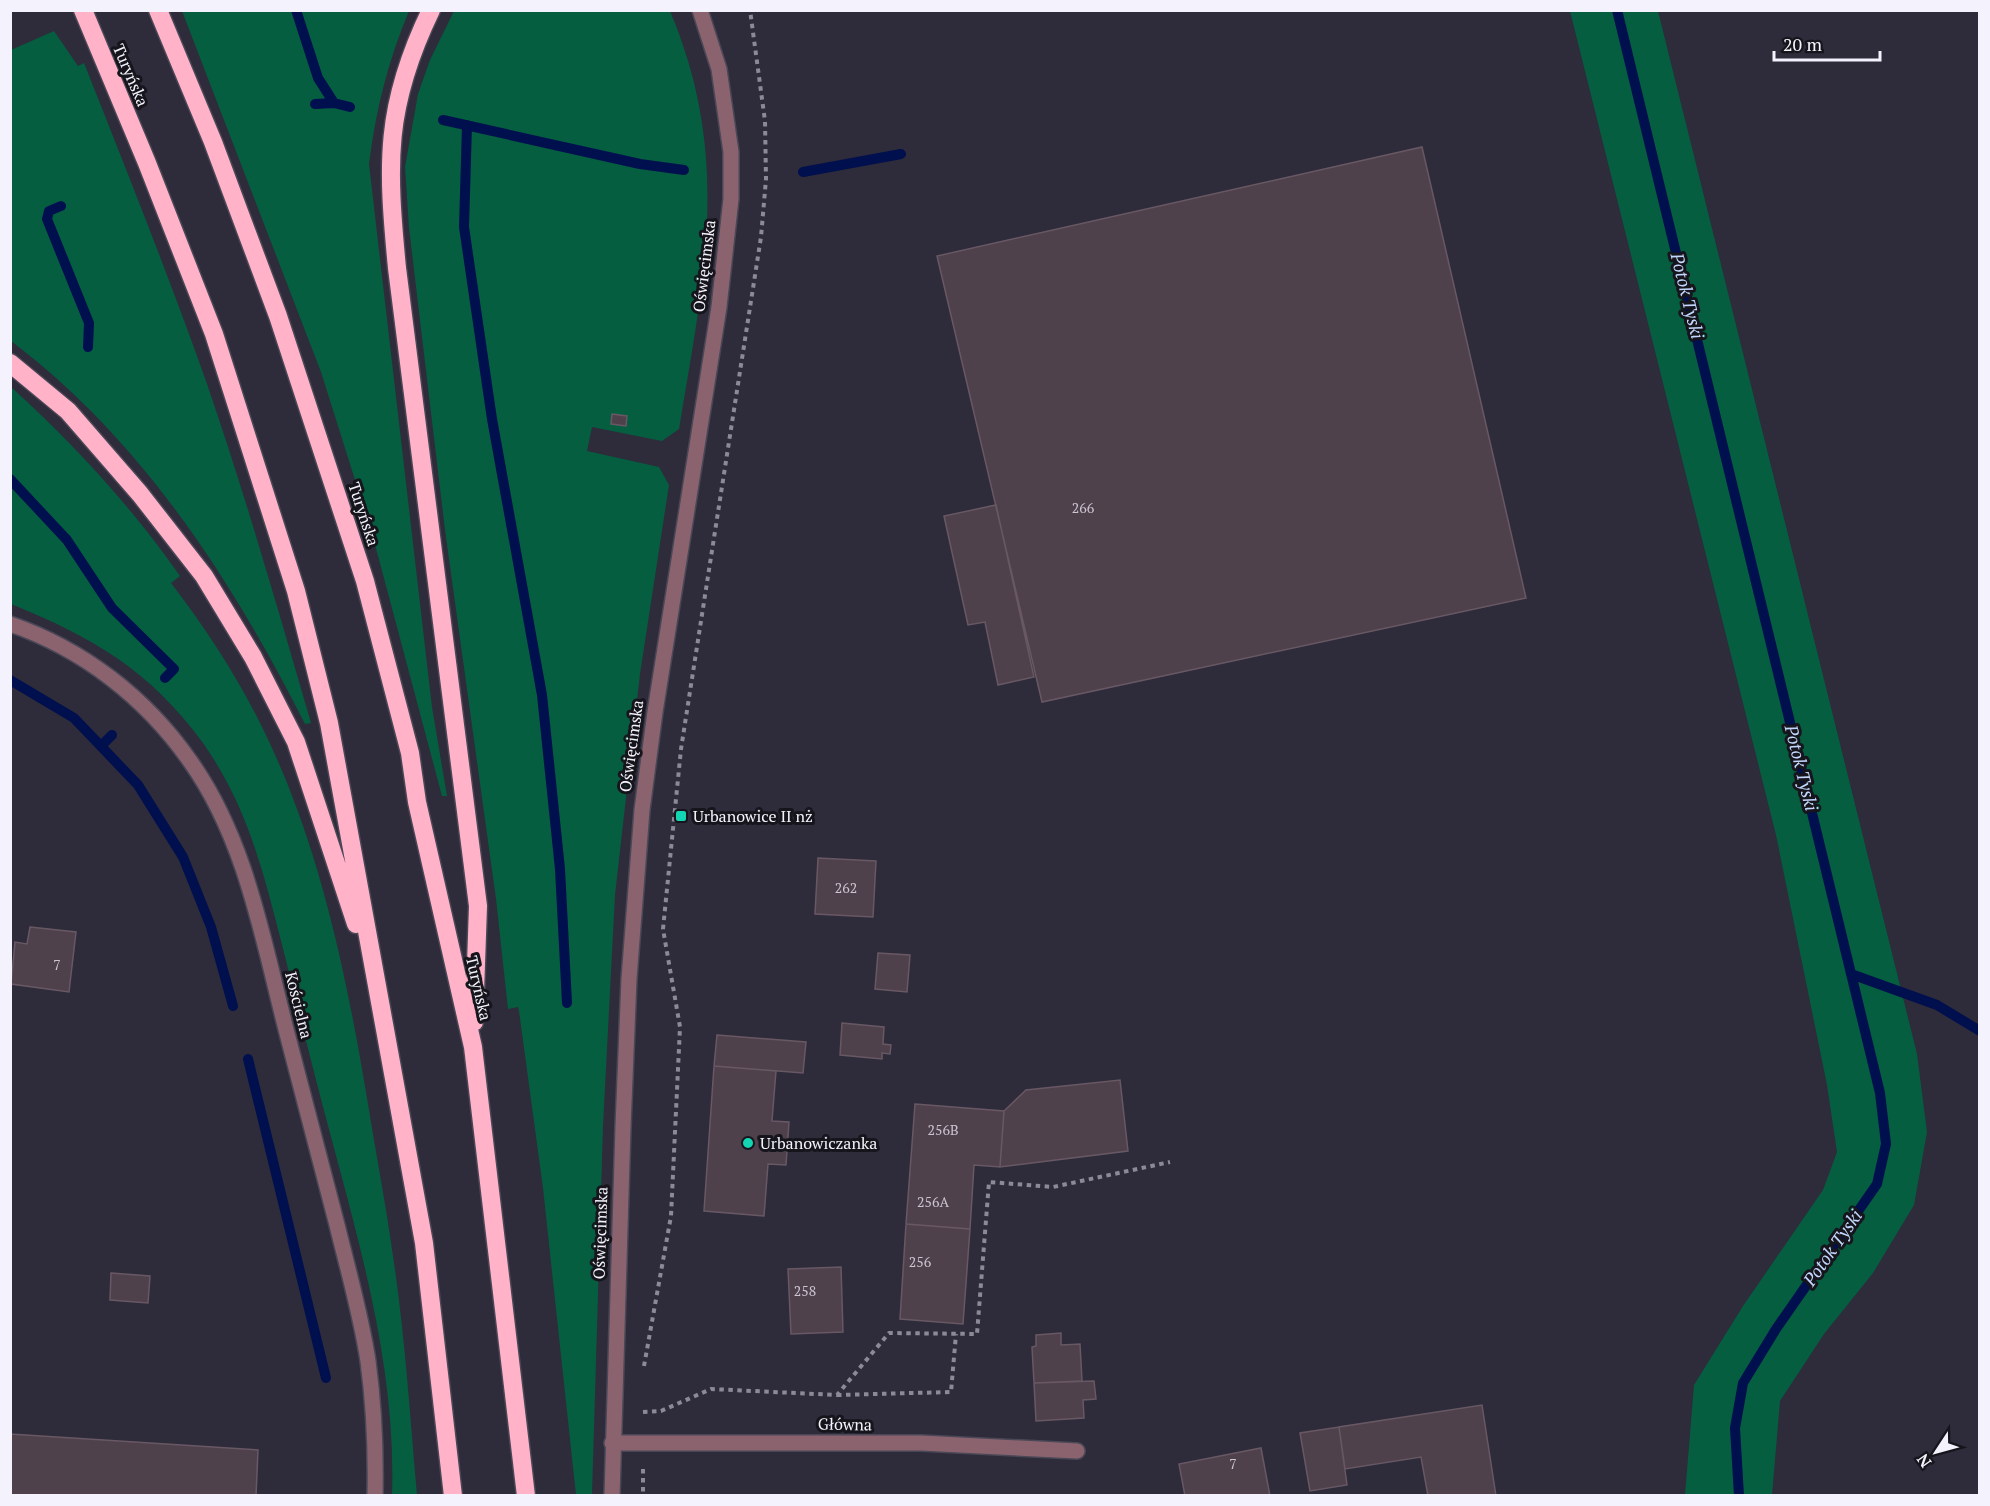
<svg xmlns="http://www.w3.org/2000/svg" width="1990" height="1506" font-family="'PT Serif',serif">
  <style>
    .green { fill: #055e40 }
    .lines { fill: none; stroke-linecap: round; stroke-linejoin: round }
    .stream { stroke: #000f4e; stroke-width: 10 }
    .building { fill: #4f414c; stroke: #685864; stroke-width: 1.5 }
    .lane-casing { stroke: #4a4756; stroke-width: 18 }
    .street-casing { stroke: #4a4756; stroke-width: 18 }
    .highway-casing { stroke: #4a4756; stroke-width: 21 }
    .path { stroke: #8c8a97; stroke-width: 4; stroke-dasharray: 4.5 4.5; stroke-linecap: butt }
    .lane { stroke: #8a636e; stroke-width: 15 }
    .street { stroke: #8a636e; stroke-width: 15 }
    .highway { stroke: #ffb2c8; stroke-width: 18 }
    .poi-dot { fill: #14d5b3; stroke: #16151c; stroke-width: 2 }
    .labels { text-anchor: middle; stroke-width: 6; stroke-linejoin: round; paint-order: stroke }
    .number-label { font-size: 14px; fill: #cbc6d1 }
    .street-label { font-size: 16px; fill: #f4f3fd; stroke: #16151c }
    .poi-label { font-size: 16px; fill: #f4f3fd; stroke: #16151c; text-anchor: start }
    .water-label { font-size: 18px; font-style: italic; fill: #c3d7fe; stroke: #16151c }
  </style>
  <rect width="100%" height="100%" fill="#2e2b3b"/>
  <!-- green -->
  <path class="green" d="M 182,11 L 409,11 C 388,61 376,109 369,164 L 432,707 L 447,796 L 442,796 L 373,537 L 321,372 Z
    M 454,11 L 670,11 C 732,158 704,278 679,429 L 662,441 L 592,427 L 587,451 L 659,467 L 669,485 L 640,674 L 615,895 L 603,1126 L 592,1495 L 576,1495 L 543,1188 L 519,1011 L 518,1007 L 508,1009 L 496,899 L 445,530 L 409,228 L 405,167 L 418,94 L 430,60 Z
    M 1570,11 L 1658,11 L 1917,1054 L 1927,1132 L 1914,1205 L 1873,1273 L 1824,1334 L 1780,1401 L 1772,1495 L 1685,1495 L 1694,1385 L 1743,1306 L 1823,1190 L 1837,1152 L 1827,1085 L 1776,835 Z
    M 54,31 L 78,66 L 84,63 C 126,169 168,274 206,381 C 245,494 278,609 311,723 L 305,724 C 232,580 142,440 11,341 L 11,50 Z
    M 11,387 C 74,444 131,506 180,576 L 171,583 C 207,630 239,679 265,733 C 321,849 347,978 368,1104 C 376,1154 386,1205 393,1256 C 405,1335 410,1416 417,1495 L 392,1495 C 397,1351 349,1211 314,1072 C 302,1026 291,979 279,933 C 261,863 245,803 203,743 C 150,670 92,637 11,604 Z"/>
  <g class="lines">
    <!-- stream -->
    <path class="stream" d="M 296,10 L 318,78 L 334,103 L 350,107
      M 1617,10 L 1880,1093 L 1886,1144 L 1877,1184 L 1776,1329 L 1743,1383 L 1735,1428 L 1739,1496
      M 315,104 L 334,103
      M 443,120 L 640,164 L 684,170
      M 467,125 L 464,227 L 492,419 L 542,695 L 560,869 L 567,1003
      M 803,172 L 901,154
      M 61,206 L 49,211 L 47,219 L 89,323 L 88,347
      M 10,479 L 67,540 L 112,608 L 174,669 L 165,678
      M 10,680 L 74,718 L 138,785 L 183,857 L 211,927 L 233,1006
      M 101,746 L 112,735
      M 1851,974 L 1937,1005 L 1980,1031
      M 248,1059 L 326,1378"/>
  </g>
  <!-- building -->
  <path class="building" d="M 1422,147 L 1526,598 L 1042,702 L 937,256 Z
    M 612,414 L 627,416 L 626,426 L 611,424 Z
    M 996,505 L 1034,677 L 998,685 L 985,622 L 968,625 L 944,516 Z
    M 818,858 L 876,861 L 873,917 L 815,914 Z
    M 30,927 L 76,932 L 69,992 L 11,984 L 15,942 L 27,944 Z
    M 878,953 L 910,955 L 907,992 L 875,989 Z
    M 842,1023 L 884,1027 L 883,1044 L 891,1045 L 890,1054 L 882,1053 L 882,1059 L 840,1055 Z
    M 717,1035 L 806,1042 L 803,1073 L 714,1066 Z
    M 714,1066 L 776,1071 L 772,1121 L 789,1122 L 786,1165 L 768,1164 L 764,1216 L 704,1211 Z
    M 1120,1080 L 1128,1151 L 1000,1167 L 1004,1111 L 1026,1090 Z
    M 915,1104 L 1004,1111 L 1000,1167 L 974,1165 L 970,1229 L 906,1224 Z
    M 906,1224 L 970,1229 L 963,1324 L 900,1319 Z
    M 841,1267 L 843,1332 L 791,1334 L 788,1269 Z
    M 111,1273 L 150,1276 L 148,1303 L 110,1300 Z
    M 1061,1333 L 1061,1345 L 1080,1344 L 1082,1381 L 1034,1383 L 1032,1347 L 1036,1346 L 1036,1335 Z
    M 1094,1381 L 1096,1399 L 1083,1400 L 1084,1418 L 1036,1421 L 1034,1383 Z
    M 1482,1405 L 1496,1496 L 1428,1496 L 1421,1457 L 1345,1469 L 1339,1427 Z
    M 1339,1427 L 1347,1485 L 1310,1491 L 1300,1433 Z
    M 10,1434 L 258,1450 L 256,1496 L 10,1496 Z
    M 1261,1448 L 1270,1496 L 1185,1496 L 1179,1464 Z"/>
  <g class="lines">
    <!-- lane casing -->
    <g class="lane-casing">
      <path id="lane" d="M 612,1443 L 921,1443 L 1077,1451"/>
    </g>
    <!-- street casing -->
    <g class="street-casing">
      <path id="street" d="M 10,624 C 83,649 146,698 190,761 C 248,842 264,947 289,1041 C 305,1102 321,1164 337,1225 C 348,1270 361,1315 368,1361 C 374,1406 376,1450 375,1496
        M 612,1496 L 623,1127 L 629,979 L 642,810 L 655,712 L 719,307 L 731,199 L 731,152 L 719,69 L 700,10"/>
    </g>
    <!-- highway casing -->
    <g class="highway-casing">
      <path id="highway" d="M 83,10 L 147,163 L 214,334 L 296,591 L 329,723 L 424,1243 L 453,1496
        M 158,10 L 213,142 L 278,316 L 365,581 L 410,753 L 417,802 L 473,1047 L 526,1496
        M 431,10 C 384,107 387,164 397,268 L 478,906 L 474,1022
        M 10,363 L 68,411 L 140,494 L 204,576 L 253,657 L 296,742 L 356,924"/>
    </g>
    <!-- path -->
    <path class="path" d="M 644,1366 L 671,1216 L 680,1027 L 663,929 L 681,749 L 761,237 L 766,179 L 765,121 L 750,10
      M 837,1395 L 951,1392 L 956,1334
      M 643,1412 L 661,1411 L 711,1389 L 837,1395 L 889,1333 L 977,1334 L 989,1182 L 1053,1187 L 1170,1162
      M 643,1469 L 643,1496"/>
    <!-- lane -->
    <use href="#lane" class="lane"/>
    <!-- street -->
    <use href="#street" class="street"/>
    <!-- highway -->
    <use href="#highway" class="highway"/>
  </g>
  <!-- markers -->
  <g class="poi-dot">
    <rect x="675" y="810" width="12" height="12" rx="3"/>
    <circle cx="748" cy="1143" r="6"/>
  </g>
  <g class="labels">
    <!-- number labels -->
    <g class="number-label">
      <text x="1083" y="513">266</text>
      <text x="846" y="893">262</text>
      <text x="57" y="970">7</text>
      <text x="943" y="1135">256B</text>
      <text x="933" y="1207">256A</text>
      <text x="920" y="1267">256</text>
      <text x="805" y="1296">258</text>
      <text x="1233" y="1469">7</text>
    </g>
    <!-- street labels -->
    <g class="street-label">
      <text transform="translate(131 75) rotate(67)" y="6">Turyńska</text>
      <text transform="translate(704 266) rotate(-83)" y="6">Oświęcimska</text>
      <text transform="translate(364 514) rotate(72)" y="6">Turyńska</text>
      <text transform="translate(631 746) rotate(-82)" y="6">Oświęcimska</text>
      <text transform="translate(479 988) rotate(77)" y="6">Turyńska</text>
      <text transform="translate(299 1005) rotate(76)" y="6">Kościelna</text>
      <text transform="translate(600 1233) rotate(-88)" y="6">Oświęcimska</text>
      <text transform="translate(845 1424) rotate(1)" y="6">Główna</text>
    </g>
    <!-- poi labels -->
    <g class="poi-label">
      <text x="693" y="822">Urbanowice II nż</text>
      <text x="760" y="1149">Urbanowiczanka</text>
    </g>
    <!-- water labels -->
    <g class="water-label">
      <text transform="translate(1687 296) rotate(76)" y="6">Potok Tyski</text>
      <text transform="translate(1801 768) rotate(76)" y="6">Potok Tyski</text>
      <text transform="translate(1833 1248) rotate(-55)" y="6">Potok Tyski</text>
    </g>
  </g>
  <!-- border -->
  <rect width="1990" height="1506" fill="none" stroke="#f4f3fd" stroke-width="24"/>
  <!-- north arrow -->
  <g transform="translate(1936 1452) rotate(234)" stroke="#16151c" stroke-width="4.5" paint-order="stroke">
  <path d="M0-4.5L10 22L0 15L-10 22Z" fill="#f4f3fd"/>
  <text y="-9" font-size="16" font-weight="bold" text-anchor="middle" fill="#f4f3fd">N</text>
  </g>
  <!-- scale -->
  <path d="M1774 51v9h106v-9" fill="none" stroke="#f4f3fd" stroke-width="3"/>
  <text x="1783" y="51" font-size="18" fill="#f4f3fd" stroke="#16151c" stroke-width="4.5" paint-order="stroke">20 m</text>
</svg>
